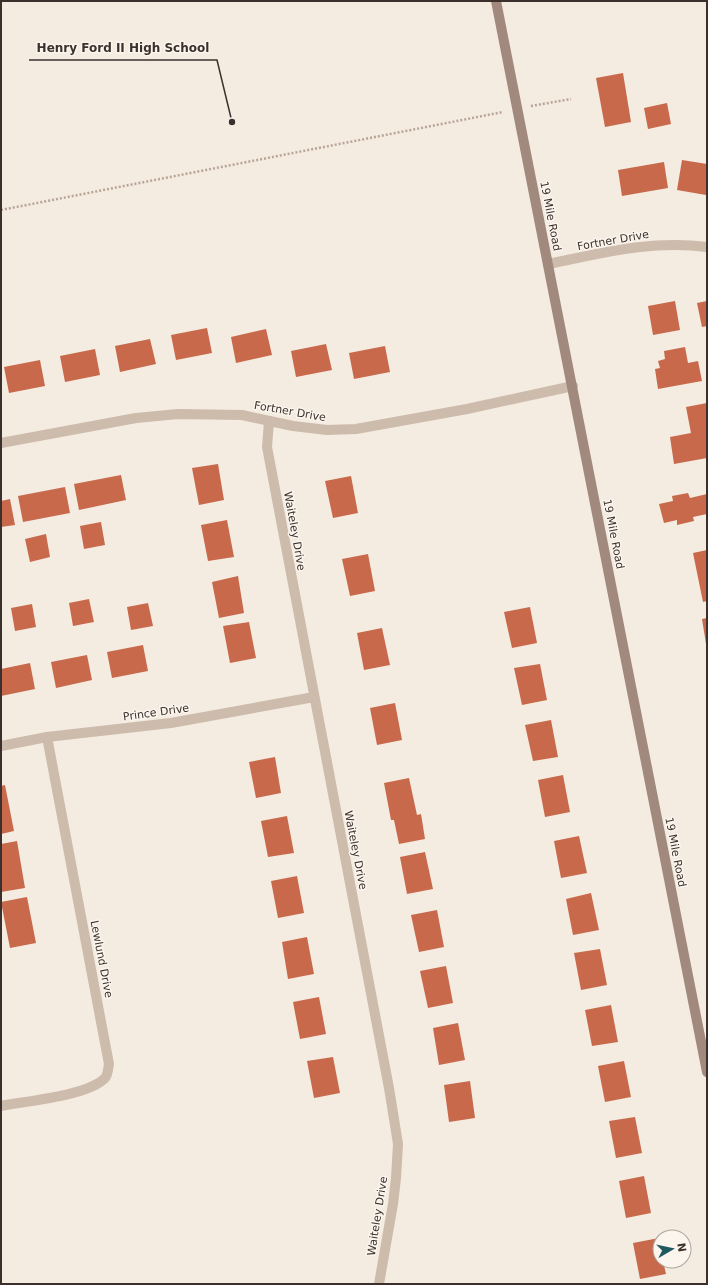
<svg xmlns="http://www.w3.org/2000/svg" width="708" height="1285" font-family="'DejaVu Sans',sans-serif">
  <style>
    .building { fill: #c8694b }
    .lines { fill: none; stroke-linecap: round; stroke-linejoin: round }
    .path { stroke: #b9a596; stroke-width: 2.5; stroke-dasharray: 2 2; stroke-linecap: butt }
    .street { stroke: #cdbbac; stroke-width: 10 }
    .secondary { stroke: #a18a7d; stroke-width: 10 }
    .labels { text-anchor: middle; stroke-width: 3; stroke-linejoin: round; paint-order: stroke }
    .street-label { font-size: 11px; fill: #3b302b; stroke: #fbf5ee }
    .leader { fill: none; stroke: #3b302b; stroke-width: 1.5 }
    .callout-dot { fill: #3b302b; stroke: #fbf5ee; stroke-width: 1.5 }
    .callout-label { font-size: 12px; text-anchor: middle; font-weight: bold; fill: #3b302b; stroke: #fbf5ee; stroke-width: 3; stroke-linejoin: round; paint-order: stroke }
  </style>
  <rect width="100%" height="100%" fill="#f4ebe1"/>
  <!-- building -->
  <path class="building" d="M 623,73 L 631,122 L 605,127 L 596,78 Z
    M 667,103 L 671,124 L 648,129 L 644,108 Z
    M 682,160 L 707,164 L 706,195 L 677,190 Z
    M 664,162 L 668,188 L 622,196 L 618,170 Z
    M 675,301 L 680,330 L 653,335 L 648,306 Z
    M 707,301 L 707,326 L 702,327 L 697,303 Z
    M 207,328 L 212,353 L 176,360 L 171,335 Z
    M 266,329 L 272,355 L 236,363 L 231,337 Z
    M 150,339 L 156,364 L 120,372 L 115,346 Z
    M 326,344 L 332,370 L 296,377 L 291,351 Z
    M 385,346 L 390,372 L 354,379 L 349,353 Z
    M 685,347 L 688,363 L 698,361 L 702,381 L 658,389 L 655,369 L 660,368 L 658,361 L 665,359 L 664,351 Z
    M 95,349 L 100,375 L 65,382 L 60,356 Z
    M 40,360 L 45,386 L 9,393 L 4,367 Z
    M 707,403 L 707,458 L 674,464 L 670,437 L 691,433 L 686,407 Z
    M 218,464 L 224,500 L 199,505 L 192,468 Z
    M 121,475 L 126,500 L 79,510 L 74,484 Z
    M 351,476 L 358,513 L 333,518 L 325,481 Z
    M 65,487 L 70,513 L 23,522 L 18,496 Z
    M 688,493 L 690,498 L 707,494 L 707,514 L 693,517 L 694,521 L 677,525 L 677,520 L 664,523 L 659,504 L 673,501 L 672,496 Z
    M 10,499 L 15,525 L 1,527 L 1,501 Z
    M 227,520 L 234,557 L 208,561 L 201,525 Z
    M 101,522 L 105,545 L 84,549 L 80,526 Z
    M 46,534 L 50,557 L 30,562 L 25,539 Z
    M 707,550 L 707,601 L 703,602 L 693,553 Z
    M 368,554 L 375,591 L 350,596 L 342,559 Z
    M 238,576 L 244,613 L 219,618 L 212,582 Z
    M 89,599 L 94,622 L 73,626 L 69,603 Z
    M 148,603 L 153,626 L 131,630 L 127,607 Z
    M 32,604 L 36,627 L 15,631 L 11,608 Z
    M 530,607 L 537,643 L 512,648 L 504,612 Z
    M 707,618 L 707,643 L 706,644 L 702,619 Z
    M 249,622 L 256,658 L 230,663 L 223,626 Z
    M 382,628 L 390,665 L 364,670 L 357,633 Z
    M 143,645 L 148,671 L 112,678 L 107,652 Z
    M 87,655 L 92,680 L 56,688 L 51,662 Z
    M 30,663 L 35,689 L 1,696 L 1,669 Z
    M 540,664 L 547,700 L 522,705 L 514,668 Z
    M 395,703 L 402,740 L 377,745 L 370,708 Z
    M 551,720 L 558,757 L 533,761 L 525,725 Z
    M 275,757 L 281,793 L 256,798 L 249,762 Z
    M 563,775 L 570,812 L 545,817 L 538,780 Z
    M 409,778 L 417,815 L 421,814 L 425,839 L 399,844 L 394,820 L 391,820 L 384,783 Z
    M 5,785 L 14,831 L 1,834 L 1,786 Z
    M 287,816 L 294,853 L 268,857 L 261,821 Z
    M 579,836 L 587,873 L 561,878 L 554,841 Z
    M 17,841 L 25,888 L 1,892 L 1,844 Z
    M 425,852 L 433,889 L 407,894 L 400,857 Z
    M 297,876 L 304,913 L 278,918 L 271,881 Z
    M 591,893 L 599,930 L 573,935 L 566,899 Z
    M 27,897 L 36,943 L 10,948 L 1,902 Z
    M 437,910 L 444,947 L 419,952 L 411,915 Z
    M 307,937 L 314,974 L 288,979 L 282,942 Z
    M 600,949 L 607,985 L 581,990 L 574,953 Z
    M 446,966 L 453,1003 L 428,1008 L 420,971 Z
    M 319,997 L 326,1034 L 300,1039 L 293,1002 Z
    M 611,1005 L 618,1042 L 592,1046 L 585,1010 Z
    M 458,1023 L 465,1060 L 439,1065 L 433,1028 Z
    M 333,1057 L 340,1093 L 314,1098 L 307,1061 Z
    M 624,1061 L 631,1097 L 605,1102 L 598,1066 Z
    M 470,1081 L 475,1118 L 449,1122 L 444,1085 Z
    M 635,1117 L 642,1153 L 616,1158 L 609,1121 Z
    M 644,1176 L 651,1213 L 626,1218 L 619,1181 Z
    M 659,1238 L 660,1261 L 663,1261 L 666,1274 L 640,1279 L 633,1243 Z"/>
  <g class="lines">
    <!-- path -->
    <path class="path" d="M 531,106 L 571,99
      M 1,210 L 503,112"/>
    <!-- street -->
    <path class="street" d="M 548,264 C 603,253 650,240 707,247
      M 269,421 L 267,447 L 389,1088 L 398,1144 L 396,1178 L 393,1204 L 379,1284
      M 1,443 L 136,418 L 178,414 L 242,415 L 293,426 L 327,430 L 356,429 L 467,409 L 573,386
      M 1,746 L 47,737 L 171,723 L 314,697
      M 1,1106 C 26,1101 88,1096 105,1078 C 108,1075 108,1068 109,1064 L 47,737"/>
    <!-- secondary -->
    <path class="secondary" d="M 496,1 L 707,1072"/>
  </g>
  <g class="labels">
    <!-- street labels -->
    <g class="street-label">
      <text transform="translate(551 216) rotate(79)" y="4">19 Mile Road</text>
      <text transform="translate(613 240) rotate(-10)" y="4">Fortner Drive</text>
      <text transform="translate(290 411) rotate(10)" y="4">Fortner Drive</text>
      <text transform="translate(295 531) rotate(80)" y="4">Waiteley Drive</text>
      <text transform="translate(614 534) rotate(79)" y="4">19 Mile Road</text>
      <text transform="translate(156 712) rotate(-8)" y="4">Prince Drive</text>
      <text transform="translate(356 850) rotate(79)" y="4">Waiteley Drive</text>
      <text transform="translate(676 852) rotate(79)" y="4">19 Mile Road</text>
      <text transform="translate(102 959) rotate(79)" y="4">Lewlund Drive</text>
      <text transform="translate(377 1216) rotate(-81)" y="4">Waiteley Drive</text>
    </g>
  </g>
  <!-- callouts -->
  <path class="leader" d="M232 122L217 60H29"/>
  <circle class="callout-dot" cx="232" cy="122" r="4"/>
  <g class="callout-label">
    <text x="123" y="52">Henry Ford II High School</text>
  </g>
  <!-- border -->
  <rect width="708" height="1285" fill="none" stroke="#3b302b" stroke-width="4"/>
  <!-- north arrow -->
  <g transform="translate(672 1249) rotate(81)"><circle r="19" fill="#fbf5ee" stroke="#aea6a0"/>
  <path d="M0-3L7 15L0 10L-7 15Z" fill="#1f5a5e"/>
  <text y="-6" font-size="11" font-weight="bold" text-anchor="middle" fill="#3b302b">N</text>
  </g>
</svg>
